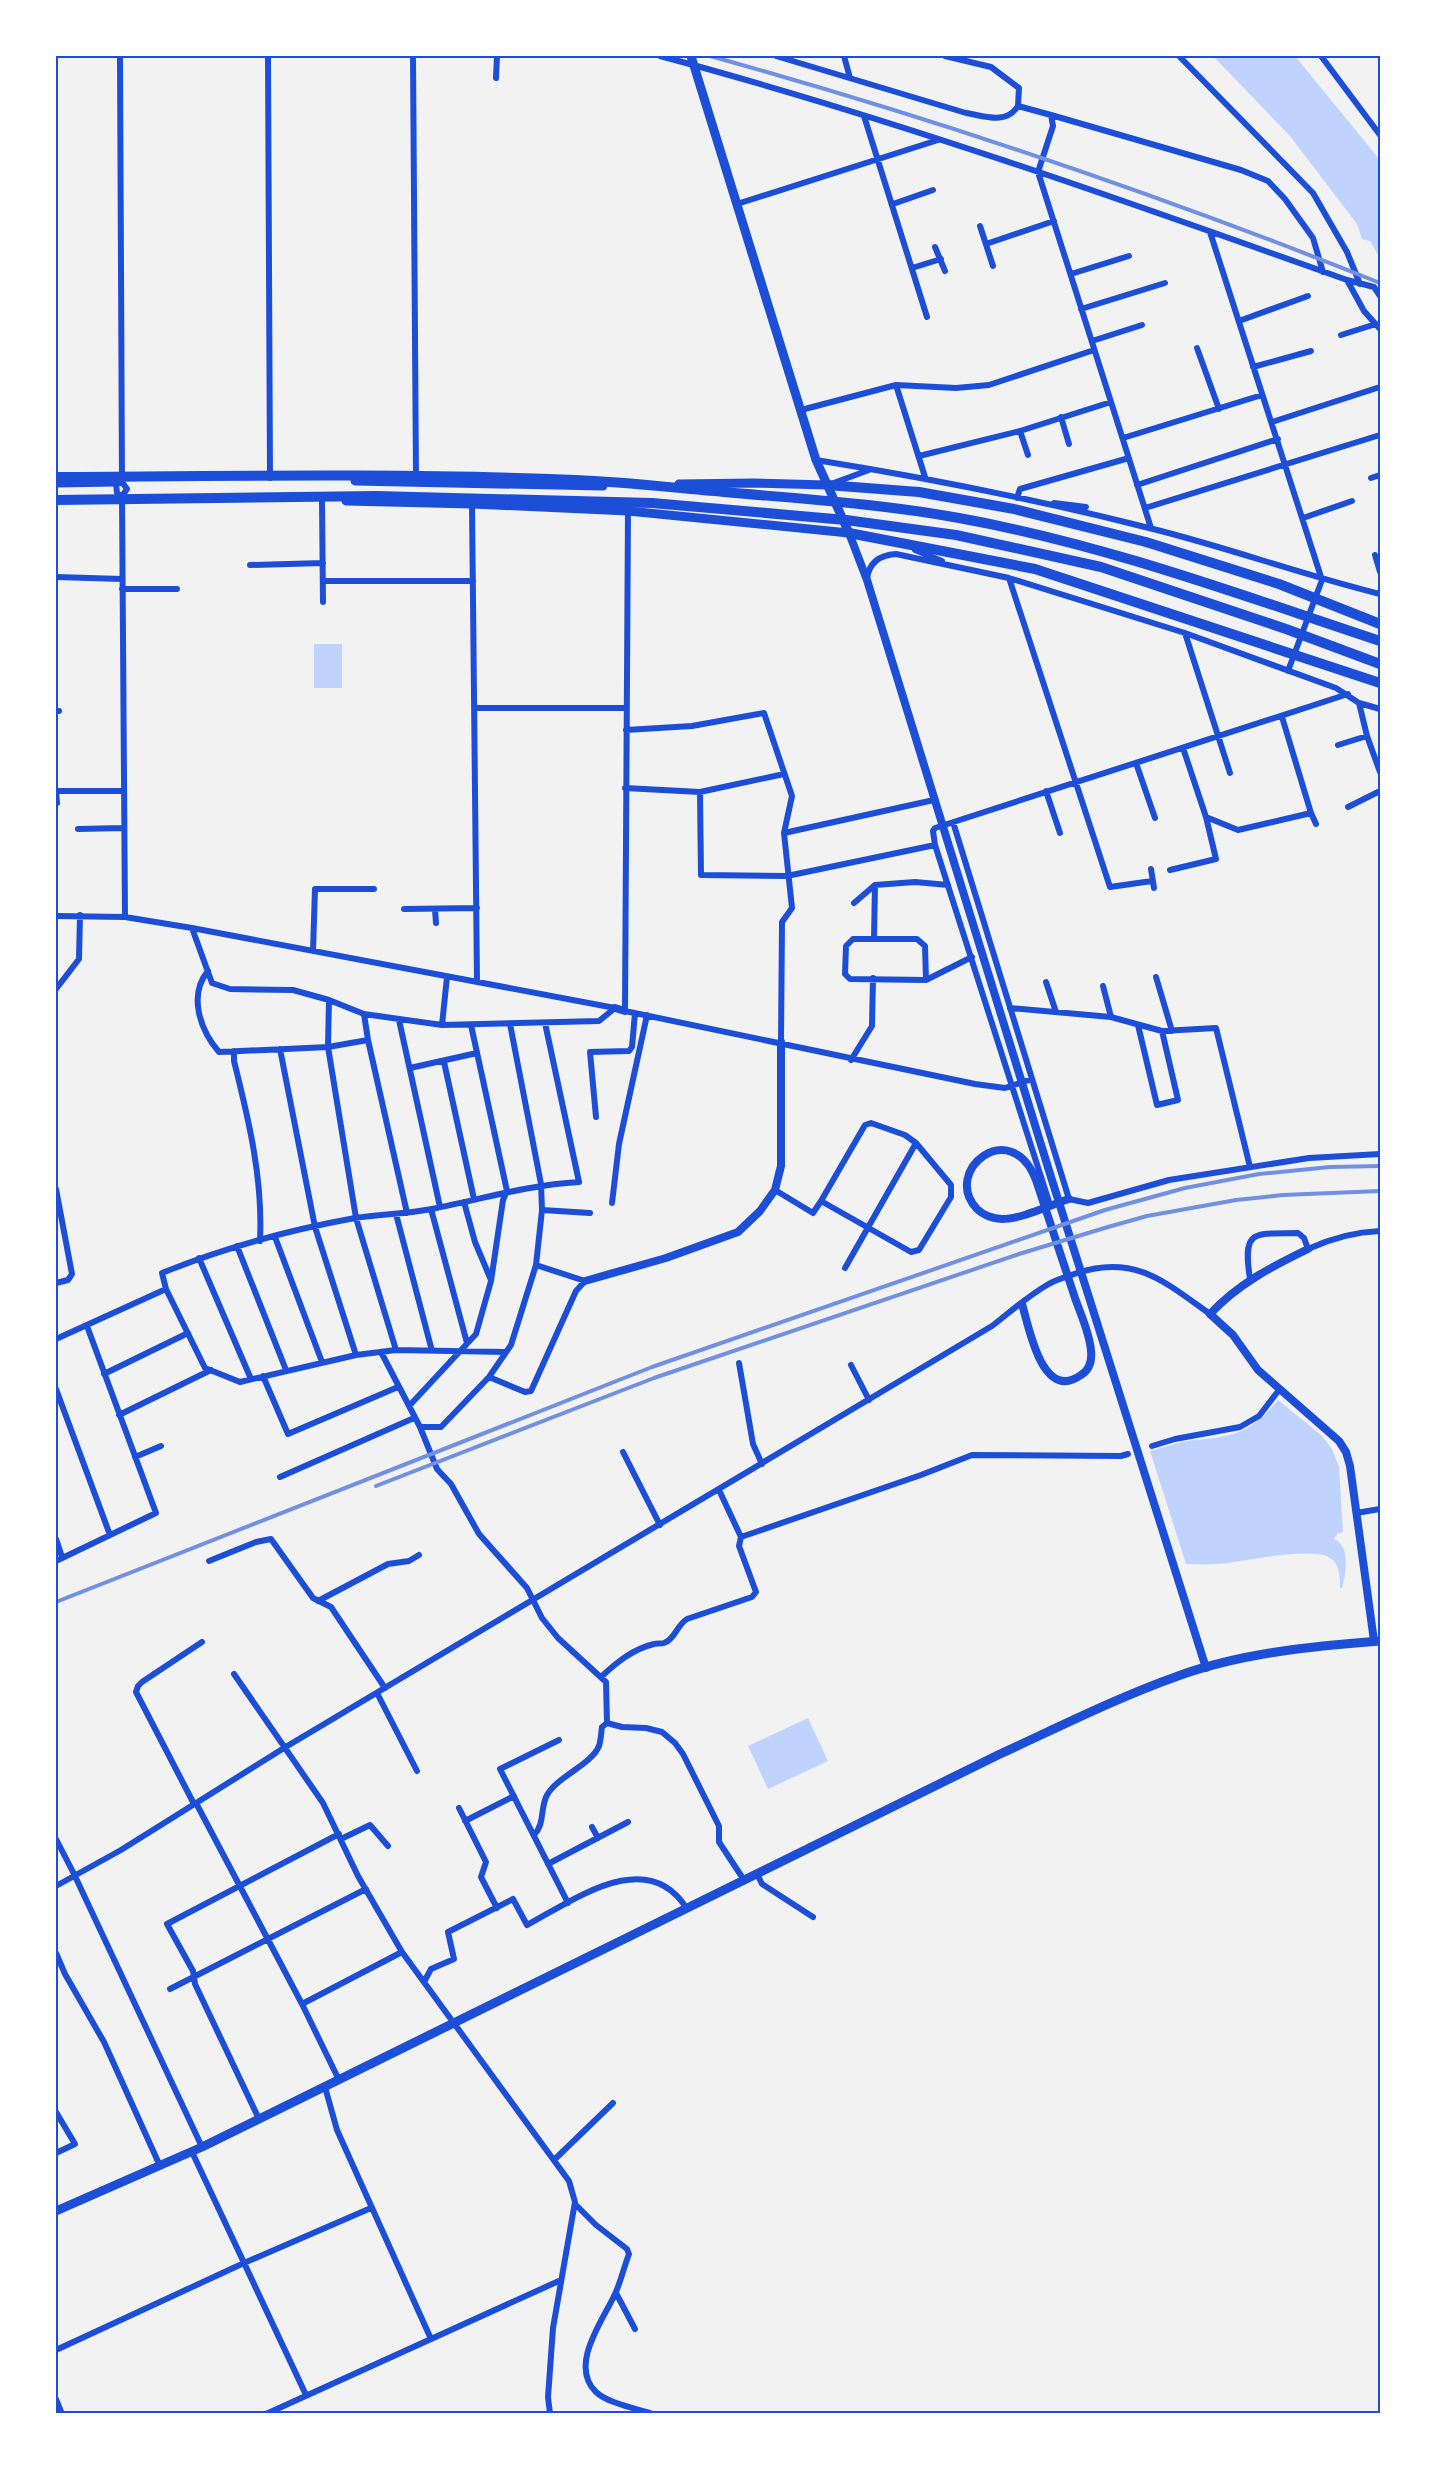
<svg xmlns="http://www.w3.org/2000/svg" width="1436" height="2469" font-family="'Fira Sans Condensed',sans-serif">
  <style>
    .water { fill: #bfd3fe }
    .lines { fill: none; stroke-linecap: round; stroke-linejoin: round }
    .minor { stroke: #1d4ed8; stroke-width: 6 }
    .tertiary { stroke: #1d4ed8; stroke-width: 8 }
    .secondary { stroke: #1d4ed8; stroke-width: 8 }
    .trunk { stroke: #1d4ed8; stroke-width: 9 }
    .motorway { stroke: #1d4ed8; stroke-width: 10 }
    .rail { stroke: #7290e2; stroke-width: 4 }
    .neatline { fill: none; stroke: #1d4ed8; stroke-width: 2 }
  </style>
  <rect width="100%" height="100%" fill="#f2f2f2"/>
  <!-- water -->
  <path class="water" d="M 1213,56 L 1295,56 L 1380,160 L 1380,258 L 1370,241 L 1362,239 L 1357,224 L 1290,136 Z
    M 314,644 L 342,644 L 342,688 L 314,688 Z
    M 1278,1400 L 1322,1436 L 1332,1449 L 1339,1467 L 1343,1532 L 1337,1534 L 1334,1539 C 1351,1547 1346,1572 1342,1588 L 1340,1588 C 1340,1578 1340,1564 1330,1558 C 1311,1546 1243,1562 1219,1564 C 1208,1565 1197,1564 1186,1564 L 1150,1451 C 1162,1448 1175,1443 1187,1441 C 1232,1436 1248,1436 1278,1400 Z
    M 808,1718 L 828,1761 L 768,1789 L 748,1746 Z"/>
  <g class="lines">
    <!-- minor -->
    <path class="minor" d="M 120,56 L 122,482 L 127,489 L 122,496 L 125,917
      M 268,56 L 270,478
      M 413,56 L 416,478
      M 660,56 C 892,118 1120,199 1347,280 L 1374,287 L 1380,296
      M 776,56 L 966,113 C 985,116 1006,125 1018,106
      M 844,56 L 850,78
      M 945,56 L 991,67 L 1019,88 L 1018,106 L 1051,115 L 1053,126 L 1038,172 L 1151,528
      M 1179,56 L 1313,193 L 1347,252 L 1360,284
      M 1321,56 L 1380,135
      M 496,78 L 497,56
      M 1051,115 L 1241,170 L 1268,181 L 1285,199 L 1313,238 L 1323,272
      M 864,116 L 927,317
      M 737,204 L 938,140
      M 893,204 L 933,190
      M 980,226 L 993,266
      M 1210,232 L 1322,580 L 1288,671
      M 986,244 L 1054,221
      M 935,247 L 945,271
      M 912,268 L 941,259
      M 1071,274 L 1129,256
      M 1347,280 L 1364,311 L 1380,329
      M 1081,309 L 1165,283
      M 1239,321 L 1308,296
      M 1341,335 L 1376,324
      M 1092,341 L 1142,325
      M 1197,348 L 1219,409
      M 1253,367 L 1311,351
      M 896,385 L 925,477
      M 801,410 L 896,385 L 956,388 L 989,385 L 1094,350
      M 1061,417 L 1069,444
      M 1272,422 L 1380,387
      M 1020,431 L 1028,455
      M 1123,438 L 1262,395
      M 919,456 L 1020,431 L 1111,402
      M 816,460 C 928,478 1039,500 1149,528 C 1227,547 1302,575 1380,594
      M 1371,478 L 1380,475
      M 121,482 L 116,484 L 117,493 L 122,496
      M 831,484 L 869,470
      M 1137,485 L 1278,439
      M 1017,498 L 1020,489 L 1129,458
      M 322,501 L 323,602
      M 1054,503 L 1086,507
      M 472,504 L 477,982
      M 1145,508 L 1380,435
      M 628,511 L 625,1011 L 975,1084 L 1005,1088 L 1032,1079
      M 1303,518 L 1352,501
      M 915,550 L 942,561
      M 1375,555 L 1380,572
      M 250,565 L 323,563
      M 56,577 L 122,579
      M 1009,578 L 1110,887 L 1152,881
      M 867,579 C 869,562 880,555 896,554 L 1009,578 L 1185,633 L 1336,688 L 1359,703 L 1380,709
      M 324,581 L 473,581
      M 122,589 L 177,589
      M 1185,633 L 1230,773
      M 1359,703 L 1367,736 L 1380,772
      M 474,708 L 626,708
      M 56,711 L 59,711
      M 626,730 L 692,726 L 764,713 L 792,796 L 784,833 L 792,908 L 782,922 L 781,1042
      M 1338,745 L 1367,736
      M 1136,763 L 1155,818
      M 625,788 L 700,792 L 784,774
      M 56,791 L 124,791
      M 56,791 L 57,803
      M 1046,791 L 1060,833
      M 700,792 L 701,875 L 787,876 L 935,845
      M 1348,807 L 1380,791
      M 1311,813 L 1316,824
      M 1206,817 L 1238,830 L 1311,813 L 1282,717
      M 953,822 L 1069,1199 L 1088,1203 L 1169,1180 L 1309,1158 L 1380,1154
      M 78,829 L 124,828
      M 784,833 L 934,800
      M 1151,869 L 1154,888
      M 1170,870 L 1216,859 L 1206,817 L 1183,748
      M 854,903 L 875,885 L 915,882 L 948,885
      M 404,909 L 477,908
      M 435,909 L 436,923
      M 56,916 L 125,917 L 192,928 L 615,1008
      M 192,928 L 212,983 L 230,989 L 293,990 L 329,1000 L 364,1014 L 442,1025 L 599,1021 L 615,1008
      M 874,938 L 875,885
      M 313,951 L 315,889 L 374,889
      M 208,971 C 188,995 200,1030 219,1052 L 328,1047 L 368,1040
      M 1156,977 L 1172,1031
      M 926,980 L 925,946 L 917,939 L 853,939 L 846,946 L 845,974 L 850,979 L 926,980 L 972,957
      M 1046,982 L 1056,1012
      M 1103,986 L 1111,1017
      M 56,989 L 79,959 L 80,915
      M 329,1000 L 328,1047 L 356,1218 L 396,1350
      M 1010,1008 L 1111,1017 L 1162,1031 L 1216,1028 L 1250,1167
      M 364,1014 L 368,1040 L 407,1213
      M 399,1020 L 440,1207
      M 442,1025 L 447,977
      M 1138,1025 L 1157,1105 L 1178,1100 L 1162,1031
      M 280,1049 L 315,1227 L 356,1355
      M 234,1051 L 234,1061 C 249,1121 263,1179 260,1241
      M 851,1060 L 872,1026 L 873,978
      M 444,1062 L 474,1199
      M 410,1068 L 477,1053
      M 596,1117 L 590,1052 L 629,1051 L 632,1047 L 635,1013
      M 56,1189 L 72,1274 L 68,1280 L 56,1283
      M 775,1190 L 813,1213 L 821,1201 L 865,1125 L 871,1123 L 905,1135 L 916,1143 L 951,1185 L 951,1197 L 919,1250 L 911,1252 L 821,1201
      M 464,1202 L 475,1242 L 491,1280
      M 612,1203 L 619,1144 L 647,1015
      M 1050,1205 L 935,845 L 933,831 L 935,828 L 1348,694
      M 431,1209 L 467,1343
      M 542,1210 L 590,1213
      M 396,1214 L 432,1351
      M 275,1237 L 322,1362
      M 237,1246 L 286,1370
      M 199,1258 L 251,1379
      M 845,1268 L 916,1143
      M 1250,1279 C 1242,1228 1254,1234 1298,1233 L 1304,1238 L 1308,1249 C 1332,1238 1354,1232 1380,1231
      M 56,1339 L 166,1289
      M 381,1352 L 420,1427 L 441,1427 L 489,1377 L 511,1345 L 536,1265 L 542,1210 L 541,1184 L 510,1024
      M 506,1352 L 396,1350 L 356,1355 L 240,1382 L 205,1368 L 166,1289 L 162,1273 C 223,1248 289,1230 355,1218 C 380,1214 406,1214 432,1209 C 483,1199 527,1185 579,1182 L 545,1023
      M 739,1363 L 753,1444 L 762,1464
      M 851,1365 L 869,1400
      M 104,1374 L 188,1333
      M 263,1376 L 288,1434 L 398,1387
      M 489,1377 L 525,1392 L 531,1391 L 576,1291 L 585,1281 L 536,1265
      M 56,1389 L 110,1535
      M 410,1405 L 476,1334 L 491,1281 L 503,1200 L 507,1191 L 471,1025
      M 119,1415 L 211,1370
      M 420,1427 L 437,1469 L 451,1484 L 479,1534 L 527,1588 L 542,1618 L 558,1638 L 606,1682 L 607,1723 L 622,1727 L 646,1728 L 662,1732 L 675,1743 L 683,1754 L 719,1826 L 719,1842 L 744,1880
      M 1152,1446 L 1175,1439 L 1240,1427 L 1259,1416 L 1279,1390
      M 623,1452 L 660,1525
      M 135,1457 L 161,1446
      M 280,1477 L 414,1418
      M 719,1490 L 741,1537 L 921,1475 L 972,1455 L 1121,1456 L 1128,1454
      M 1356,1513 L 1380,1509
      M 56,1539 L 62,1557
      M 56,1561 L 156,1513 L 87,1326
      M 209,1561 L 256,1542 L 271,1539 L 313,1598 L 331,1607 L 385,1688
      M 318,1601 L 388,1564 L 409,1561 L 419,1555
      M 234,1674 L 323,1803 L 358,1876 L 402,1952 L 569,2181 L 575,2202 L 553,2328 L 548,2397 L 550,2414
      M 601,1677 C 617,1662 633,1649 654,1644 C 657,1643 661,1644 664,1643 C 675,1639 677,1625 687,1619 L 752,1597 L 756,1592 L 739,1546 L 741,1537
      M 377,1693 L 417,1771
      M 559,1740 L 500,1769 L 568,1903
      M 196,1803 L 302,2004 L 339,2080
      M 194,1804 L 136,1692 L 138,1686 L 142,1682 L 202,1642
      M 459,1808 L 486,1862 L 481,1877 L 497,1908
      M 465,1821 L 514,1796
      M 592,1827 L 598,1838
      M 534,1835 C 545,1824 540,1808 547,1795 C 558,1776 591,1765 599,1746 C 601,1740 601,1733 602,1727 L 607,1723
      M 56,1839 L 74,1874 L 202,2147
      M 341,1839 L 370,1825 L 388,1846
      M 548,1864 L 628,1822
      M 757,1874 L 762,1884 L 813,1917
      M 56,1886 L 121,1850 L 284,1748 L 992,1326 C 1010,1312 1028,1296 1047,1285 C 1056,1279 1067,1277 1077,1273 C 1135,1254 1165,1282 1210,1314
      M 56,1953 L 65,1974 L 104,2042 L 160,2166
      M 424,1982 L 431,1969 L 454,1959 L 448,1932 L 513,1899 L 527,1925 C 574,1900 648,1845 687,1909
      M 170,1989 L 366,1889
      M 302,2004 L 402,1952
      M 325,2087 L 337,2130 L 431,2339
      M 56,2112 L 75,2144 L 56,2153
      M 259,2119 L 195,1984 L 193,1971 L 167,1924 L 339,1834
      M 192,2152 L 306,2395
      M 554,2160 L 613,2103
      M 575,2204 L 596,2225 L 627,2249 L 629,2254 C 624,2267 621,2281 615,2294 C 604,2319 568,2365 596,2392 C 607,2403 638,2409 653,2414
      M 616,2293 L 635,2329
      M 56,2350 L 244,2263 L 371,2208
      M 56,2399 L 62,2414
      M 266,2414 L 561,2280"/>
    <!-- tertiary -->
    <path class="tertiary" d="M 615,1008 L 625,1011
      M 585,1281 L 666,1258 L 738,1232 L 760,1211 L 775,1190 L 781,1166 L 781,1042
      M 1022,1304 C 1029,1327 1042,1403 1081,1375 C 1089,1370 1092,1361 1091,1351 C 1090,1334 1081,1315 1075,1298 C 1062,1259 1049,1220 1036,1180 C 1011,1115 941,1171 977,1209 C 983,1215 993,1219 1002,1219 C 1022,1219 1050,1205 1069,1199
      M 1210,1314 C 1238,1284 1271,1267 1308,1249"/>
    <!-- secondary -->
    <path class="secondary" d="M 849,533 L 867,580 L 1051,1177 L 1206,1668
      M 1210,1314 L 1233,1335 L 1258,1370 L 1339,1441 L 1346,1452 L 1350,1466 L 1374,1641"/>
    <!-- trunk -->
    <path class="trunk" d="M 691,56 L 816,460 L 849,533
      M 355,481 L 603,486
      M 56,483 L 117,482
      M 679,484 L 754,483 L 827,485
      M 346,501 L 472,504 L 628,511 L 849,533
      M 56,2211 L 202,2147 L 998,1755 C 1057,1728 1116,1698 1178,1676 C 1241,1653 1314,1646 1380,1641"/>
    <!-- motorway -->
    <path class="motorway" d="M 56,477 C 229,476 403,473 576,480 C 625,482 675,488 724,492 C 803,499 882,504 959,518 C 1104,544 1241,595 1380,641
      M 827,485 L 919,492 L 1014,509 L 1146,542 L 1279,584 L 1380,624
      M 56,500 L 376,496 L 652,503 L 846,520 L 956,535 L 1101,567 L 1286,629 L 1380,664
      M 849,533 L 1035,569 L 1380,683"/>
    <!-- rail -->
    <path class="rail" d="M 710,56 C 937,119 1161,195 1380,283
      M 376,1486 L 654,1378 L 1019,1254 L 1108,1227 L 1147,1216 L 1236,1200 L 1283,1195 L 1380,1191
      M 56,1602 L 652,1367 L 1105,1210 L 1185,1188 L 1259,1174 L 1330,1167 L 1380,1166"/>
  </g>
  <!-- border -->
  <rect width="1436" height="2469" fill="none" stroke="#ffffff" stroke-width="114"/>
  <rect x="57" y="57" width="1322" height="2355" class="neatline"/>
</svg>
